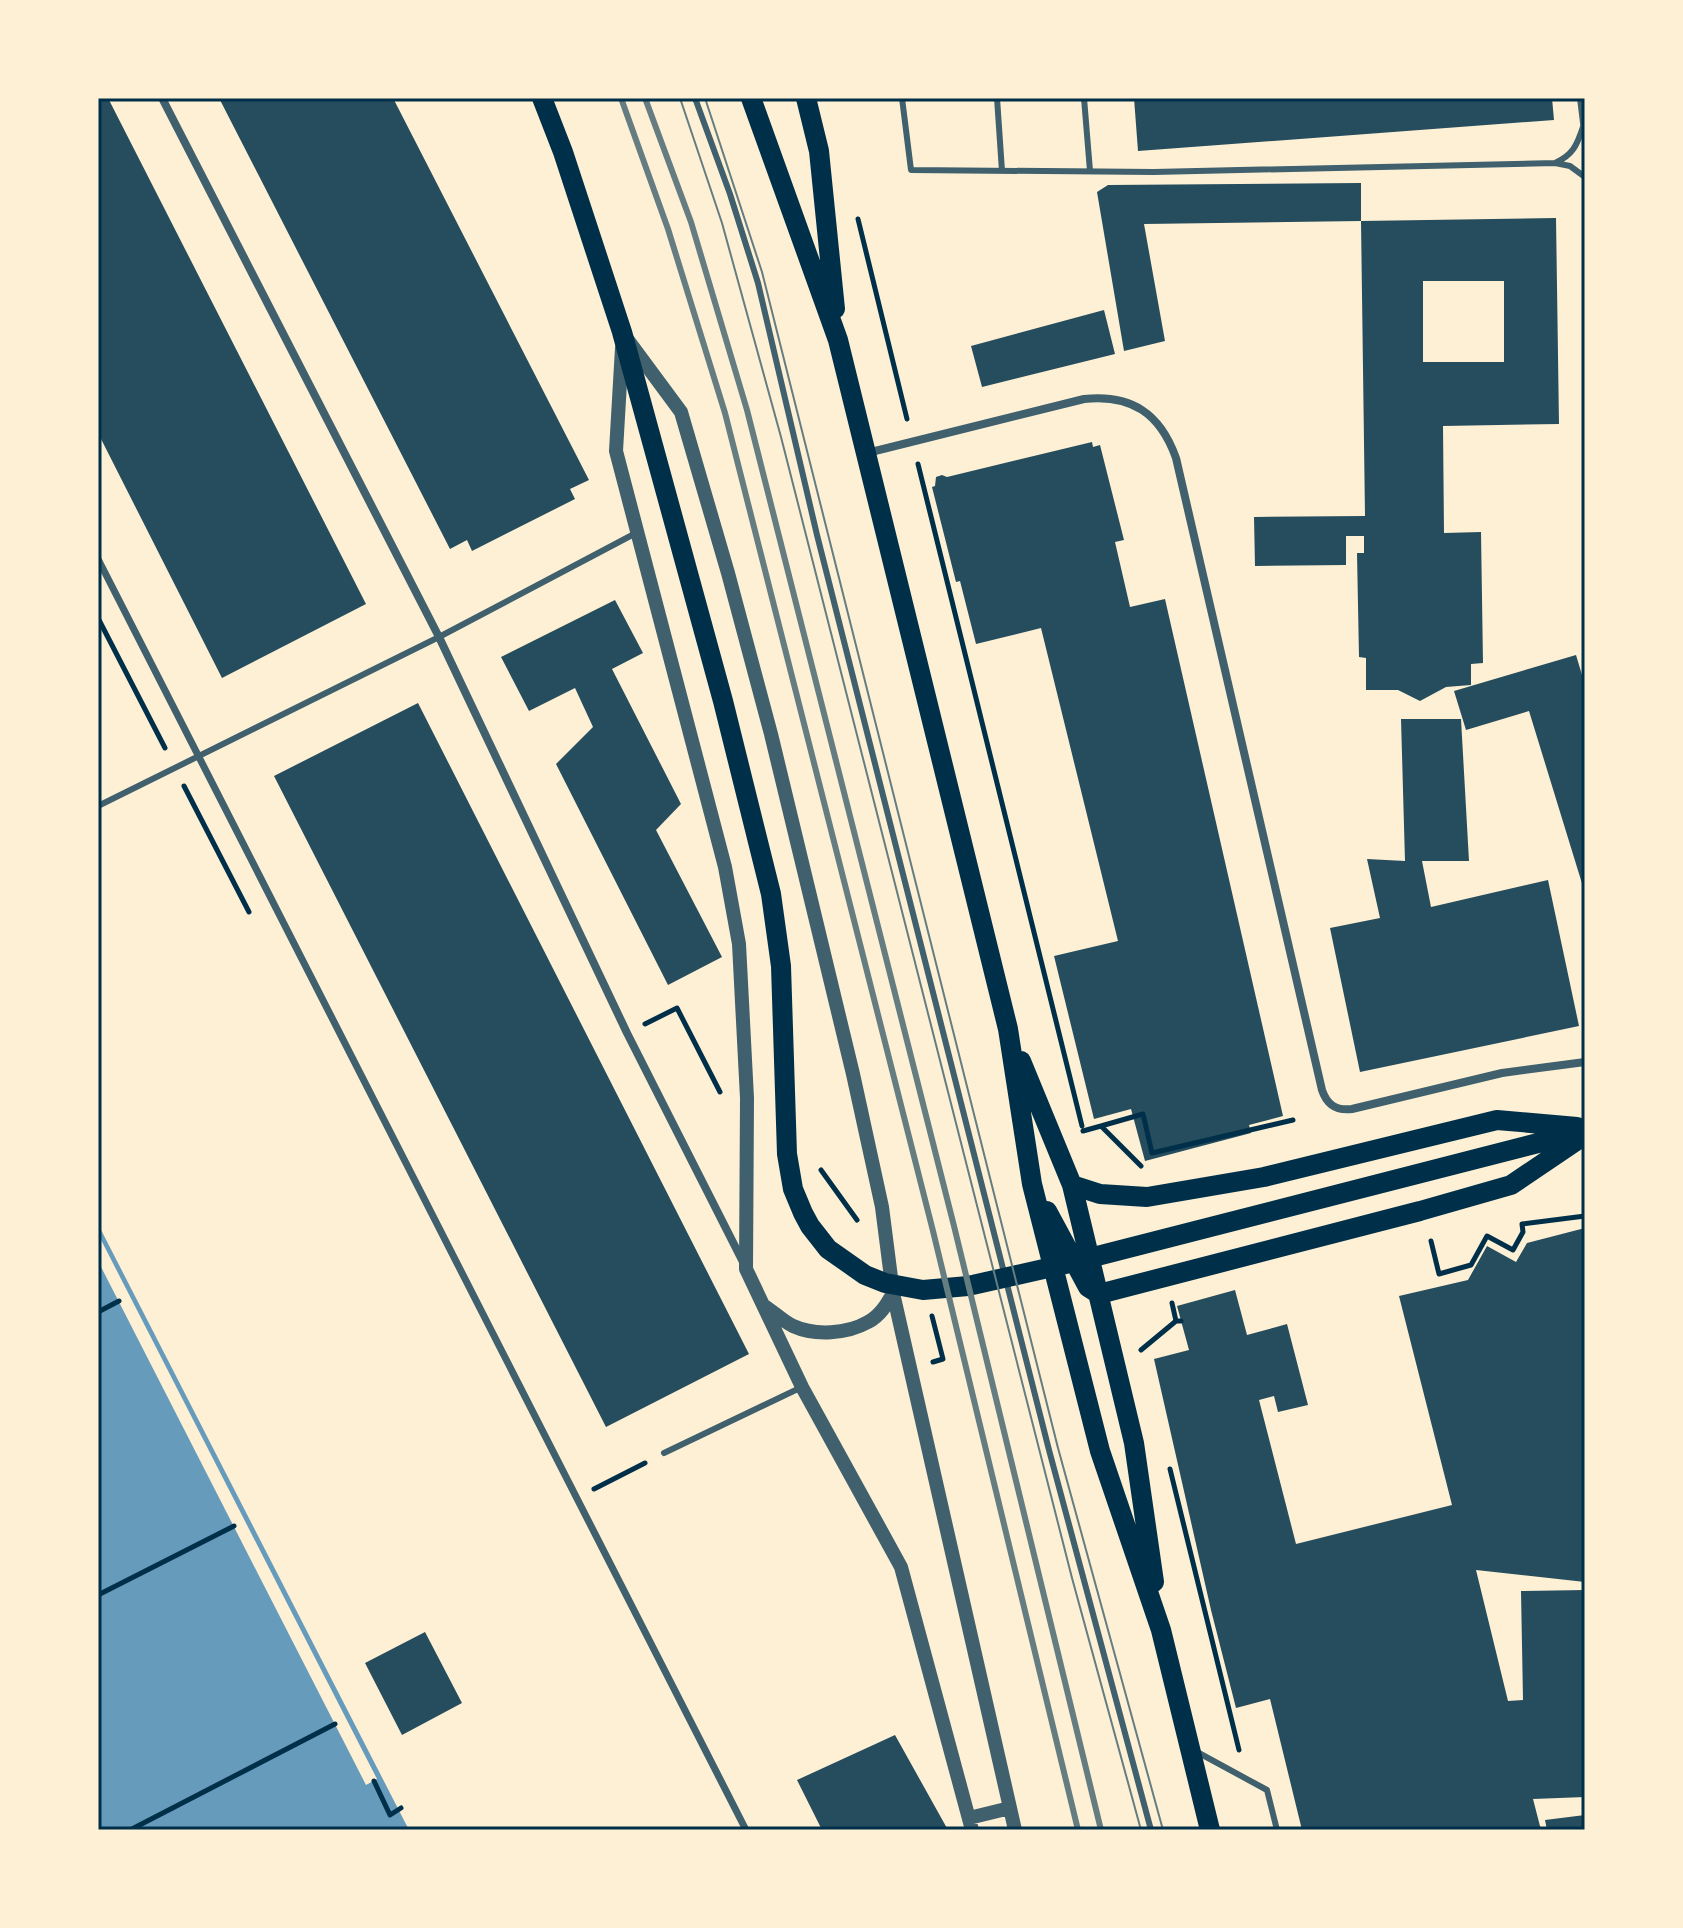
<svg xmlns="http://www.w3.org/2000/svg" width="1683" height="1928" font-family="Merriweather,serif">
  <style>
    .water { fill: #669bbc }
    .pier { fill: #fdf0d5 }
    .building { fill: #264d5e; fill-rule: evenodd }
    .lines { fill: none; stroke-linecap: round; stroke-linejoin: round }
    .path { stroke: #003049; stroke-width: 5 }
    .service { stroke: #3f606c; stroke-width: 6 }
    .pedestrian { stroke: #3f606c; stroke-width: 7 }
    .minor { stroke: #3f606c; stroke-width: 8 }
    .tertiary { stroke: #3f606c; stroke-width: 14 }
    .primary { stroke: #003049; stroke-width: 20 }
    .tram { stroke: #657d81; stroke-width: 2 }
    .rail { stroke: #657d81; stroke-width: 6 }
    .neatline { fill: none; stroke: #003049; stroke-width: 3 }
  </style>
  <rect width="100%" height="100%" fill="#fdf0d5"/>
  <!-- water -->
  <path class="water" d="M 98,1224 L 409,1830 L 98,1830 Z"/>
  <!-- pier -->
  <path class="pier" d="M 98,1234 L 377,1779 L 366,1785 L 98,1261 Z"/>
  <!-- building -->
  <path class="building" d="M 98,98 L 108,98 L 366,604 L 222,678 L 98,433 Z
    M 219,98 L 393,98 L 589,480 L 570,489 L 575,499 L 472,551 L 467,540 L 450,549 Z
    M 1134,98 L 1552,98 L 1554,120 L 1138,151 Z
    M 1361,183 L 1361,221 L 1144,224 L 1165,341 L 1124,351 L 1097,192 L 1108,185 Z
    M 1556,218 L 1559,424 L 1443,426 L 1444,533 L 1481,532 L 1483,663 L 1471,664 L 1471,685 L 1446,687 L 1420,701 L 1398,690 L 1366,690 L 1366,658 L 1359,657 L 1357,553 L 1364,553 L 1364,536 L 1346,536 L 1346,565 L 1255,566 L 1254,517 L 1365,516 L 1361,221 ZM 1423,281 L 1504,281 L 1504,362 L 1423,362 Z
    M 1104,310 L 1115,354 L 982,387 L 971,346 Z
    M 1092,442 L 1093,447 L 1100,445 L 1124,540 L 1115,542 L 1130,607 L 1165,599 L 1283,1116 L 1249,1125 L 1251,1133 L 1145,1161 L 1131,1109 L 1094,1119 L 1054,956 L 1118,941 L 1041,628 L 976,644 L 960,581 L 956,582 L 932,487 L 935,486 L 936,477 L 942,475 L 947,477 Z
    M 615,600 L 643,653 L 612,669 L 681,804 L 656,830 L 722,957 L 668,985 L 556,764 L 593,727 L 575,688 L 529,711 L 501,657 Z
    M 1576,655 L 1585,685 L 1584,890 L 1529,711 L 1466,730 L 1454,691 Z
    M 418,703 L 749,1354 L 606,1427 L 274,776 Z
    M 1401,719 L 1461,719 L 1469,861 L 1422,861 L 1431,907 L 1548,880 L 1579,1026 L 1360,1072 L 1330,928 L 1380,918 L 1367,859 L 1405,861 Z
    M 1585,1228 L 1585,1582 L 1476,1570 L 1508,1701 L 1523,1700 L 1521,1591 L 1585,1590 L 1585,1797 L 1533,1799 L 1541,1830 L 1302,1830 L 1270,1699 L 1236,1708 L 1211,1610 L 1154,1359 L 1189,1350 L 1177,1306 L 1235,1290 L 1247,1335 L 1287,1324 L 1308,1405 L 1278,1412 L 1274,1396 L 1259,1400 L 1296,1544 L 1452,1505 L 1399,1296 L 1468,1280 L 1487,1246 L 1516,1262 L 1527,1243 Z
    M 425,1632 L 462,1703 L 402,1735 L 365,1663 Z
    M 895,1735 L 948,1830 L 822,1830 L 797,1780 Z
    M 1585,1815 L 1585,1830 L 1547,1830 L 1545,1820 Z"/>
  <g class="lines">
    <!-- path -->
    <path class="path" d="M 858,219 L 907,419
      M 918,464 L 1082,1126
      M 98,618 L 165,748
      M 184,786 L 249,912
      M 645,1024 L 677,1008 L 720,1092
      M 1101,1126 L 1143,1114 L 1152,1153 L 1293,1120
      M 1083,1131 L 1101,1126 L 1141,1166
      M 821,1170 L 857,1220
      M 1431,1241 L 1439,1274 L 1471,1265 L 1487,1236 L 1513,1250 L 1523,1232 L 1522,1224 L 1585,1216
      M 1172,1303 L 1176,1321
      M 98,1312 L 119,1301
      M 932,1316 L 943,1359 L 933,1362
      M 1141,1350 L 1176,1321 L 1181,1321
      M 1170,1469 L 1239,1750
      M 594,1489 L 645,1463
      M 98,1595 L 234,1526
      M 374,1781 L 390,1815 L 401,1808
      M 130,1830 L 335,1724"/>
    <!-- service -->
    <path class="service" d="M 695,98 L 730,194 L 758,283 L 817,535 L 1049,1450 L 1151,1830
      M 902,98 L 911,170 L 1154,172 L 1555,163 L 1570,166 L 1585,177
      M 997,98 L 1002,171
      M 1084,98 L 1090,171
      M 1555,163 C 1573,155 1577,145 1583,127
      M 98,806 L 439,637 L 636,533
      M 664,1453 L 802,1387
      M 1197,1752 L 1267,1790 L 1277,1830"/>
    <!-- pedestrian -->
    <path class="pedestrian" d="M 98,559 L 746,1830"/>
    <!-- minor -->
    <path class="minor" d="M 162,98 L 439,637 L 627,1033 L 744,1264
      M 1581,98 L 1585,131
      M 867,453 L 1084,399 C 1131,394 1160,413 1176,458 L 1322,1090 C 1327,1105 1336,1111 1352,1109 L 1502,1073 L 1585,1062"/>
    <!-- tertiary -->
    <path class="tertiary" d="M 627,339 L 681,412 L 728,573 L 771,734 L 853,1074 L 882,1207 L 893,1293 L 1015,1830
      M 622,348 L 616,451 L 725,867 L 739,944 L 747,1098 L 746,1269 L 802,1387 L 901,1567 L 972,1830
      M 766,1307 C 775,1313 784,1322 793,1326 C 815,1336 847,1334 868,1322 C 880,1316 887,1304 893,1293
      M 969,1818 L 1010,1808"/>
    <!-- primary -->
    <path class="primary" d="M 542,98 L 563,152 L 622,332 L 723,701 L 771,894 L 781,966 L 787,1154 L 793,1189 L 803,1213 L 810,1226 L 828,1249 L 865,1275 L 885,1283 L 923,1290 L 968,1286 L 1070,1263 L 1585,1131
      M 751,98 L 838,340 L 1008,1029 L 1032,1184 L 1100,1451 L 1161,1630 L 1210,1830
      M 806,98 L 819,151 L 835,309
      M 1021,1061 L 1072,1185 L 1134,1443 L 1154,1582
      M 1072,1185 L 1100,1194 L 1147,1197 L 1264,1177 L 1497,1120 L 1577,1127
      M 1047,1211 L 1088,1287 L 1099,1294 L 1420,1211 L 1511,1185 L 1582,1137"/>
    <!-- tram -->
    <path class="tram" d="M 680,98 L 722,223 L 781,437 L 1072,1578 L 1141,1830
      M 705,98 L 762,272 L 1058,1448 L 1163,1830"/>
    <!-- rail -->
    <path class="rail" d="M 621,98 L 668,229 L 725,413 L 933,1231 L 1078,1830
      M 645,98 L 691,222 L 747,410 L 954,1226 L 1101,1830"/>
  </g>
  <!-- border -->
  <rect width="1683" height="1928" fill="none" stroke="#fdf0d5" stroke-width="200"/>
  <rect x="100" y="100" width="1483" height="1728" class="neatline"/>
</svg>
